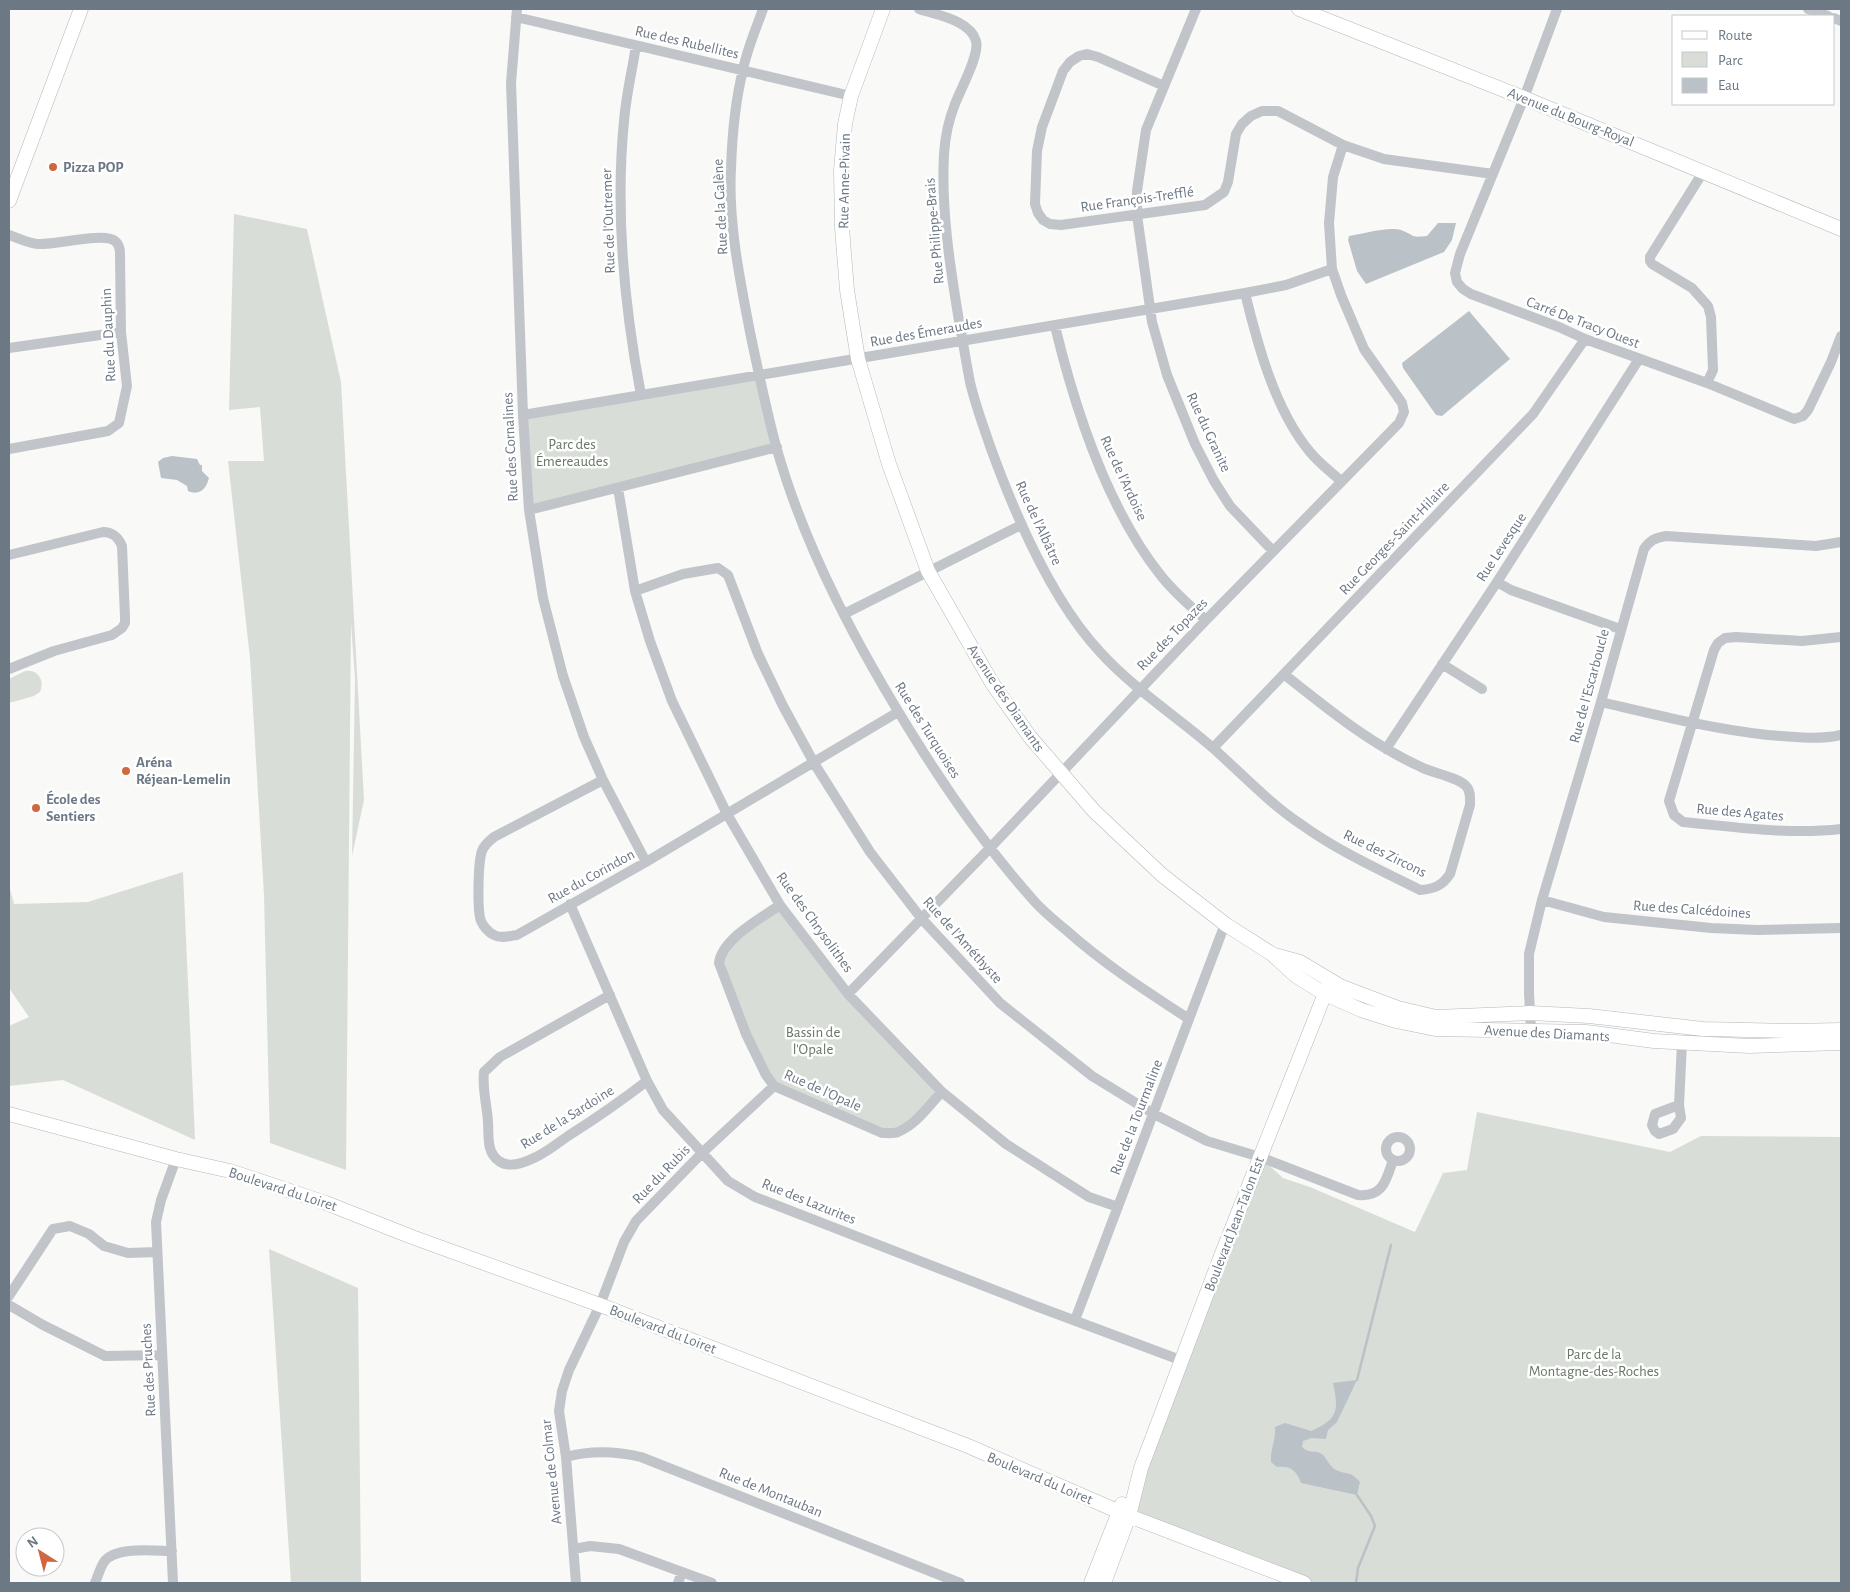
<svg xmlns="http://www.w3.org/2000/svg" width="1850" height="1592" font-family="'Alegreya Sans',sans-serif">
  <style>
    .green { fill: #d9ddd7 }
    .water { fill: #bac2c7 }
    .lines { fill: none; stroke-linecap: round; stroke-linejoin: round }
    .stream { stroke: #bac2c7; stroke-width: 2.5 }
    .secondary-casing { stroke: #b4b8bc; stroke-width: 15 }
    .street { stroke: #c1c4c8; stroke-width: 10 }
    .secondary { stroke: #fff; stroke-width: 14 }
    .poi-dot { fill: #cf6841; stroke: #fff; stroke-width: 2 }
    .labels { text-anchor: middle; stroke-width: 5; stroke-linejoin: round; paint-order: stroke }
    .street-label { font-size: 15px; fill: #6c7884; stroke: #fff }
    .poi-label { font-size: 15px; font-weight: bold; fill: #6c7884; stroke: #fff; text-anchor: start }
    .park-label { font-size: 15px; fill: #687766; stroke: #fff }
  </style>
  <rect width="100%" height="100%" fill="#f9f9f7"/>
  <!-- green -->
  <path class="green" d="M 234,214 L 307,229 L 341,382 L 364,800 L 352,856 L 355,679 L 351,623 L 346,1170 L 270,1143 L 264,895 L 250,658 L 228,461 L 264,461 L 260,407 L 229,410 Z
    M 759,376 L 777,447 L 529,510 L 523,415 Z
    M 25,671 C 38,669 45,680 40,692 L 34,696 L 9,703 L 9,679 Z
    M 183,872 L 195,1140 L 63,1080 L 9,1086 L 9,1026 L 29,1017 L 9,988 L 9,885 L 14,904 L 88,902 Z
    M 780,905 L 848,994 L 942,1092 L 897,1133 L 882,1133 L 774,1086 L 766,1075 L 720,955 Z
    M 1477,1112 L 1670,1152 L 1701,1136 L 1841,1137 L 1841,1583 L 1304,1583 L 1129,1516 L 1260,1157 L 1283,1178 L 1310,1187 L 1415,1232 L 1443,1173 L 1467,1170 Z
    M 269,1249 L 358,1288 L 361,1583 L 291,1583 Z"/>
  <!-- water -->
  <path class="water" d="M 1438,223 L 1456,223 L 1452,240 L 1444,252 L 1366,284 L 1357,271 L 1348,240 L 1349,236 C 1362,234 1388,226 1401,230 C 1415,235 1409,238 1427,236 Z
    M 1469,311 L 1510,359 L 1442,416 L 1436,415 L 1403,368 L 1402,363 Z
    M 172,456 L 197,459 L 200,465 L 202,465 L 202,471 L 209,478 C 206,489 200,496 188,491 L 187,486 L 177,480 L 161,478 L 158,462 L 163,458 Z
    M 1357,1380 L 1337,1422 L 1328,1430 L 1326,1439 L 1312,1438 L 1303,1441 L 1302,1447 C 1310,1454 1313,1450 1320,1453 C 1326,1455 1329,1467 1336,1470 C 1349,1476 1348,1469 1360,1482 L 1357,1495 L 1301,1483 C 1296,1470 1291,1466 1277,1467 L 1271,1462 C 1270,1450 1276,1440 1275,1427 L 1285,1423 L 1311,1431 C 1338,1419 1339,1411 1333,1383 Z"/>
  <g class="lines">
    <!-- stream -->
    <path class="stream" d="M 1357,1380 L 1391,1245
      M 1356,1583 L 1358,1568 L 1375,1526 L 1371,1516 L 1357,1495"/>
    <!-- secondary casing -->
    <g class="secondary-casing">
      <path id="secondary" d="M 883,9 L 851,96 L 845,124 L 841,170 L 842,228 L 847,290 L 858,359 L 889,464 L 928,571 L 992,683 L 1030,737 L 1094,811 L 1162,875 L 1225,924 L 1272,954 L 1296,976 L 1325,994 L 1361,1010 L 1396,1021 L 1435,1029 L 1586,1032 L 1654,1041 L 1749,1046 L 1841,1043
        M 1299,9 L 1524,98 L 1841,229
        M 9,201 L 81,9
        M 1275,955 L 1300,962 L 1340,986 L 1366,996 L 1398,1008 L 1436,1017 L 1530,1013 L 1589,1016 L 1703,1029 L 1789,1031 L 1841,1030
        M 9,1114 L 176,1159 L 230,1171 L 326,1203 L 412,1237 L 600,1305 L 968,1446 L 1129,1516 L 1304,1583
        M 1091,1583 L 1122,1504
        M 1104,1583 L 1129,1516 L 1141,1468 L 1221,1256 L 1330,981"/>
    </g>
    <!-- street -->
    <path class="street" d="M 517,9 L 511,83 L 523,415 L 529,510 L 543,598 L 563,676 L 584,737 L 603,780 L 646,862
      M 763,9 C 756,29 747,49 743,70 C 735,102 732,137 731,169 C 728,222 740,280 750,332 C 758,370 766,409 776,446 C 805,550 860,651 917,742 C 952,798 991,853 1035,902 C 1044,912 1055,921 1066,930 C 1104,964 1146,991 1189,1019
      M 919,9 C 937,15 970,20 976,41 C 980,55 960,90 955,104 C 949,119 945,138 944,154 C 941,210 950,266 959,321 C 963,341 966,362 970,382 C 975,404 983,425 990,446 C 1015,515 1051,600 1101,653 C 1134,689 1176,716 1213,748 C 1242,774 1269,803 1302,825 C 1338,851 1380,870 1420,890 C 1434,889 1442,886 1450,874 L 1470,805 C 1470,799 1471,791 1466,786 C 1458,777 1432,773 1421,767 C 1370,744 1328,709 1285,675
      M 1196,9 L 1146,130 L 1137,191 L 1137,215 L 1152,322 L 1167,375 L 1195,444 L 1214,481 L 1230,506 L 1273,551
      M 1557,9 L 1524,98 L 1460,254 L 1455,273 L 1457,282 L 1463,289 L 1471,294 L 1559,327 L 1585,339 L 1707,383 L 1794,419 L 1803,416 L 1808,410 L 1831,362 L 1841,336
      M 1808,9 L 1828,16
      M 516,17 L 851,96
      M 1834,18 L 1841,21
      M 636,46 C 632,71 626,96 624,121 C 615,213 624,305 641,395
      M 1164,86 L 1098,57 L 1087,54 L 1079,56 L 1070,62 L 1063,71 L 1042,127 L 1037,151 L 1035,204 L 1038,213 L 1043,220 L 1050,224 L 1061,225 L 1205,205 L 1224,192 L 1228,182 L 1236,134 L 1242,124 L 1251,116 L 1262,111 L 1278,111 L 1343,145 L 1384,159 L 1493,174
      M 1703,172 L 1650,257 L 1650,261 L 1652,264 L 1692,288 L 1708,306 L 1711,317 L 1713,370 L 1707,383
      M 9,235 C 18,238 29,244 38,244 C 56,245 103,232 115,241 C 119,244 120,249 120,254 L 121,332 L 127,386 L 119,423 L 108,431 L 9,449
      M 1245,293 C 1258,346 1275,410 1310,452 C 1319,463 1331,472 1341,481
      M 1055,326 C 1075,409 1108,510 1162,577 C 1175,593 1191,607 1206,620
      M 9,348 L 121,332
      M 523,415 L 1245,293 L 1286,285 L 1332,269
      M 618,488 L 635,591 L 650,641 L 672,701 L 727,814 L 780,905 L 848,994 L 942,1092 L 1006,1144 L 1089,1197 L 1118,1207
      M 529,510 L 777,447
      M 9,555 L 103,532 C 113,532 118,537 122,546 L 125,617 L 125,623 L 122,628 L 112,635 L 54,651 L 9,669
      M 1497,582 L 1511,590 L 1620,629
      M 635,591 L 683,574 L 718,568 L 728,575 L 758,654 L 783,706 L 814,763 L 870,852 L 921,918 L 1000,1003 L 1092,1076 L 1154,1114 L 1207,1141 L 1260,1157 L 1358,1195 C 1383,1197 1386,1181 1393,1160
      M 844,614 L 1021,525
      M 1841,637 L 1802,641 L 1736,637 L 1725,638 L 1718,643 L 1714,650 L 1669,801 L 1674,815 L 1683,822 C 1736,827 1789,835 1841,829
      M 1442,664 L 1482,689
      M 1601,702 C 1657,715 1712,729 1768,735 C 1792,737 1818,740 1841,735
      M 1213,748 L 1533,414 L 1585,339
      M 1386,749 L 1497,582 L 1639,359
      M 603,780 L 494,837 C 489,841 484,845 482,851 C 478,862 477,911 481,921 C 483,926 489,933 494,935 C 501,939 509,936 517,935 L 646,862 L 898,712
      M 1542,900 L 1604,917 L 1711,928 L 1757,930 L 1841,928
      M 570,904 L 647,1081 L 663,1110 L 728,1181 L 755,1197 L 1033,1305 L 1183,1361
      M 780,905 C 761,918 722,939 719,963 L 746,1034 L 766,1075 L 774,1086 L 882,1133 C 887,1133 894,1134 898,1132 C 917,1124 928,1106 942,1092
      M 848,994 L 990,848 L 1206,620 L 1399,423 L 1404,412 L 1402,403 L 1364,349 L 1341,295 L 1332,269 L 1329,223 L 1333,177 L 1343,145
      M 610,995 L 500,1057 L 484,1072 C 482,1089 487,1105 488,1122 C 489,1135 486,1152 499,1161 C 509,1169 526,1162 536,1157 C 547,1152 558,1143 568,1136 C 595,1119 621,1101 647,1081
      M 1531,1030 L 1529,993 L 1529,954 L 1542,900 L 1601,702 L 1644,549 C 1650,540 1655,538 1666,536 L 1816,546 L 1841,542
      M 1679,1105 L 1655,1114 L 1652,1125 L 1655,1131 L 1659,1134 L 1673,1129 L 1681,1118 L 1679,1105 L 1682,1043
      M1386 1149a12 12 0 1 1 24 0a12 12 0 1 1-24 0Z
      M 9,1296 L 53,1229 L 70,1226 L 89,1234 L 104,1246 L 128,1253 L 157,1252
      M 9,1305 L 43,1325 L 105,1356 L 162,1355
      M 1075,1320 L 1225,924
      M 566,1457 C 592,1450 615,1451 641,1457 L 960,1583
      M 574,1549 L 590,1546 L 619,1549 L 712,1583
      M 95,1583 C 98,1576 100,1568 104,1562 C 115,1546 155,1551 172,1551
      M 173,1583 L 156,1222 L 161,1200 L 176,1159
      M 576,1583 L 566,1457 L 559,1411 L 562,1391 L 569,1370 L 600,1305 L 624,1242 L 636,1221 L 702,1153 L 774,1086
      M 678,1583 L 682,1572"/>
    <!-- secondary -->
    <use href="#secondary" class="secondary"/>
  </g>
  <!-- markers -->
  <g class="poi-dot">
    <circle cx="53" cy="167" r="5"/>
    <circle cx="126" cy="771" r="5"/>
    <circle cx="36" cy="808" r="5"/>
  </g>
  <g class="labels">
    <!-- street labels -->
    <g class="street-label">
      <text transform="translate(687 42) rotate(13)" y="5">Rue des Rubellites</text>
      <text transform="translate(1571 117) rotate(22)" y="5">Avenue du Bourg-Royal</text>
      <text transform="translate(844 181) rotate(-89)" y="5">Rue Anne-Pivain</text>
      <text transform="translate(1137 199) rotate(-8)" y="5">Rue François-Trefflé</text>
      <text transform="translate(720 207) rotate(-93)" y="5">Rue de la Galène</text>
      <text transform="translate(608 221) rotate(-92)" y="5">Rue de l'Outremer</text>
      <text transform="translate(934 231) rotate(-95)" y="5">Rue Philippe-Brais</text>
      <text transform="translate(1583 322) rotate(21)" y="5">Carré De Tracy Ouest</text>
      <text transform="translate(926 332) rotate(-10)" y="5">Rue des Émeraudes</text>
      <text transform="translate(108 335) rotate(-93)" y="5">Rue du Dauphin</text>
      <text transform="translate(1209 432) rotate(65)" y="5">Rue du Granite</text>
      <text transform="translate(510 447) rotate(-93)" y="5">Rue des Cornalines</text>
      <text transform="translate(1124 478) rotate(65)" y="5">Rue de l'Ardoise</text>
      <text transform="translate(1039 523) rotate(65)" y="5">Rue de l'Albâtre</text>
      <text transform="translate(1394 538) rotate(-46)" y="5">Rue Georges-Saint-Hilaire</text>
      <text transform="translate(1501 547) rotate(-57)" y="5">Rue Levesque</text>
      <text transform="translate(1172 634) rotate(-46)" y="5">Rue des Topazes</text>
      <text transform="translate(1589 686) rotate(-75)" y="5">Rue de l'Escarboucle</text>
      <text transform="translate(1006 698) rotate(56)" y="5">Avenue des Diamants</text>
      <text transform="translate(928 730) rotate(58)" y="5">Rue des Turquoises</text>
      <text transform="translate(1740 812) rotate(5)" y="5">Rue des Agates</text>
      <text transform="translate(1385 853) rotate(26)" y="5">Rue des Zircons</text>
      <text transform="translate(591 876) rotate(-29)" y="5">Rue du Corindon</text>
      <text transform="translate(1692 909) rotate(4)" y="5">Rue des Calcédoines</text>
      <text transform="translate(815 922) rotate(54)" y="5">Rue des Chrysolithes</text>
      <text transform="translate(963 940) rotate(48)" y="5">Rue de l'Améthyste</text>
      <text transform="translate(1547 1033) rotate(3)" y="5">Avenue des Diamants</text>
      <text transform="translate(823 1090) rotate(24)" y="5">Rue de l'Opale</text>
      <text transform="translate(567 1117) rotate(-32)" y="5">Rue de la Sardoine</text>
      <text transform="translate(1136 1117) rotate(-69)" y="5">Rue de la Tourmaline</text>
      <text transform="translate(661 1174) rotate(-46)" y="5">Rue du Rubis</text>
      <text transform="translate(283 1189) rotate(18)" y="5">Boulevard du Loiret</text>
      <text transform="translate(809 1201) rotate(22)" y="5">Rue des Lazurites</text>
      <text transform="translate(1234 1224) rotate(-69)" y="5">Boulevard Jean-Talon Est</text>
      <text transform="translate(663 1329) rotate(21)" y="5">Boulevard du Loiret</text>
      <text transform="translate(148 1370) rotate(-93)" y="5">Rue des Pruches</text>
      <text transform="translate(551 1472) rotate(-96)" y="5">Avenue de Colmar</text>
      <text transform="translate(1040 1478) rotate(23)" y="5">Boulevard du Loiret</text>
      <text transform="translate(771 1492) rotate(22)" y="5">Rue de Montauban</text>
    </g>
    <!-- poi labels -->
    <g class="poi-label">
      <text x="63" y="172">Pizza POP</text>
      <text x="136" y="767">Aréna<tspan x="136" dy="17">Réjean‑Lemelin</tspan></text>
      <text x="46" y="804">École des<tspan x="46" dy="17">Sentiers</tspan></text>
    </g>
    <!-- park labels -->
    <g class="park-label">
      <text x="572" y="449">Parc des<tspan x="572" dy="17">Émereaudes</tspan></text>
      <text x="813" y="1037">Bassin de<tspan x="813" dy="17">l'Opale</tspan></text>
      <text x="1594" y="1359">Parc de la<tspan x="1594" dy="17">Montagne-des-Roches</tspan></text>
    </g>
  </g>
  <!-- border -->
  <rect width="1850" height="1592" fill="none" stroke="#6c7884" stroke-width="20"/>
  <!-- legend -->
  <rect x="1672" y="15" width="162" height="90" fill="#ffffff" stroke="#c4c9ce"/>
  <rect x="1682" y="31" width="25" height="8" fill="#ffffff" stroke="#c4c9ce"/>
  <text x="1718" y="40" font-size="15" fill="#6c7884">Route</text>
  <rect x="1682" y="52" width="25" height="15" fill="#d9ddd7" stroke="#c4c9ce"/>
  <text x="1718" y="65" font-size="15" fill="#6c7884">Parc</text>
  <rect x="1682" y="78" width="25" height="15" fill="#bac2c7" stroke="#c4c9ce"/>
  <text x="1718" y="90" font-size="15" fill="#6c7884">Eau</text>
  <!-- north arrow -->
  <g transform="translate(40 1552) rotate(324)"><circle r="24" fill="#ffffff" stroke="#c4c9ce"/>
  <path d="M0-4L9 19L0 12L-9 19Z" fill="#cf6841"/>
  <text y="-8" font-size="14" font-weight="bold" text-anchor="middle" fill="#6c7884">N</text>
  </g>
</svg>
